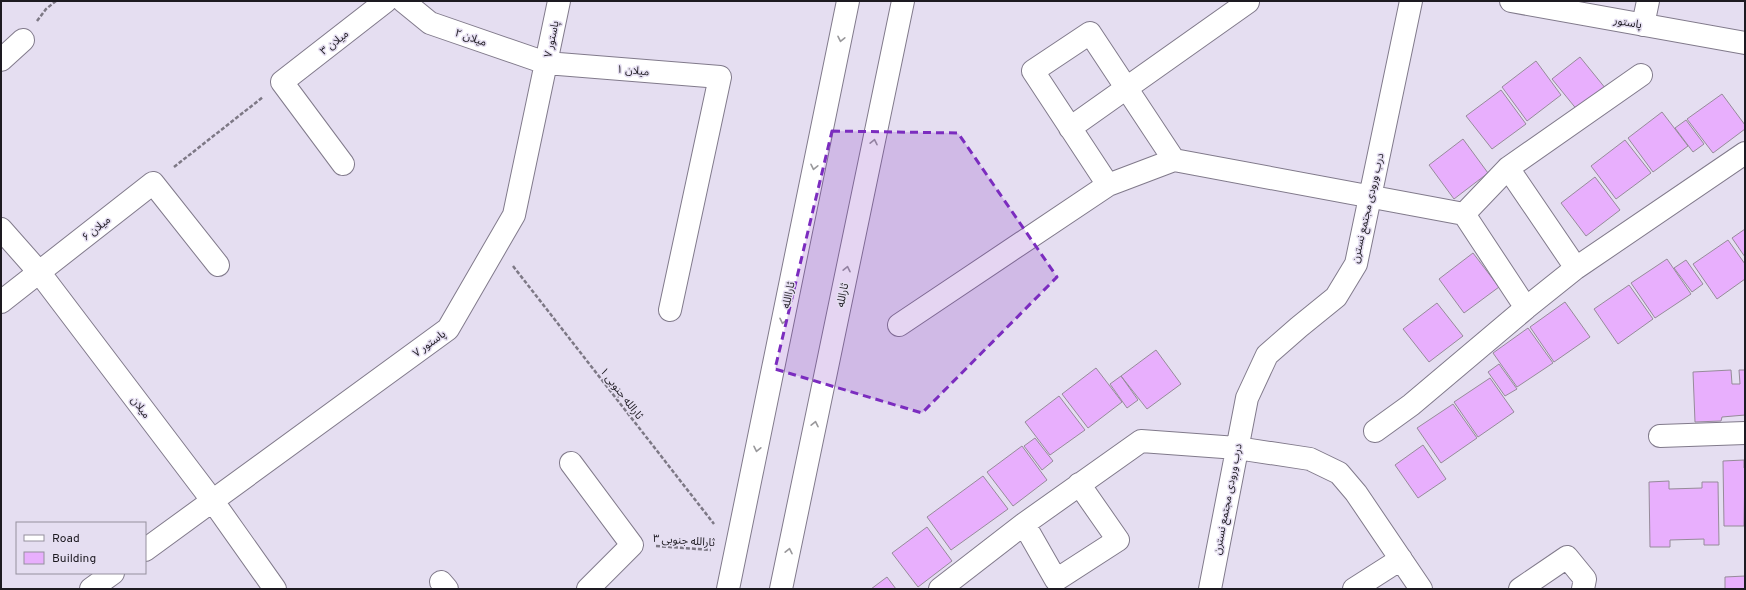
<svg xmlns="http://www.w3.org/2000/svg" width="1746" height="590" font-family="Overpass,'Noto Sans Arabic',sans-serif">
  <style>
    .building { fill: #e8affd; stroke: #968b9a }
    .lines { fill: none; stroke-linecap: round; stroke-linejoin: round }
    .street-casing { stroke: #817a8b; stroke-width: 24 }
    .secondary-casing { stroke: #817a8b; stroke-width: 24 }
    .path { stroke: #7d7885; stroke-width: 2.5; stroke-dasharray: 4 2; stroke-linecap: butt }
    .street { stroke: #fff; stroke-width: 22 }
    .secondary { stroke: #fff; stroke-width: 22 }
    .oneway { stroke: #99989b }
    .marked { fill: #7b2cbf; fill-opacity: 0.2; stroke: #7b2cbf; stroke-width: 3; stroke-dasharray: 8 5; stroke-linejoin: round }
    .labels { text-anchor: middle; stroke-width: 3; stroke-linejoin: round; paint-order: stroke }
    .street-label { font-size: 11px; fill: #1d1a21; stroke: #e5def1 }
  </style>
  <rect width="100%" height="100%" fill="#e5def1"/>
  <!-- building -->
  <path class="building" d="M 1580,57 L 1606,89 L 1578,111 L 1552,79 Z
    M 1536,61 L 1561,95 L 1527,121 L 1502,87 Z
    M 1501,90 L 1526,124 L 1492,149 L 1466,116 Z
    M 1722,94 L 1745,125 L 1745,129 L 1713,153 L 1687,119 Z
    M 1662,112 L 1688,146 L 1653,172 L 1628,138 Z
    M 1686,120 L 1704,144 L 1693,152 L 1675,128 Z
    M 1463,139 L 1488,173 L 1454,199 L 1429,165 Z
    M 1625,140 L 1651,173 L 1616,199 L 1591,166 Z
    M 1595,177 L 1620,210 L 1586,236 L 1561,203 Z
    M 1745,229 L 1745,257 L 1732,238 Z
    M 1728,240 L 1745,264 L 1745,279 L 1717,299 L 1693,264 Z
    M 1473,253 L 1499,287 L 1464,313 L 1439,279 Z
    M 1667,259 L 1691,294 L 1655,318 L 1631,283 Z
    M 1686,260 L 1703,284 L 1692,292 L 1674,268 Z
    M 1629,285 L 1653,319 L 1618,344 L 1594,309 Z
    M 1565,302 L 1590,337 L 1554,362 L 1530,327 Z
    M 1437,303 L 1463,336 L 1429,362 L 1403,329 Z
    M 1528,328 L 1553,363 L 1517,387 L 1493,353 Z
    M 1156,350 L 1181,384 L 1147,409 L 1121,376 Z
    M 1499,364 L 1517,389 L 1505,396 L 1488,372 Z
    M 1096,368 L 1122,402 L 1088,428 L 1062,394 Z
    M 1731,370 L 1732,384 L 1740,384 L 1739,370 L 1745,370 L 1745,415 L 1722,417 L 1721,421 L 1695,422 L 1693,372 Z
    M 1121,376 L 1138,400 L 1127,408 L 1110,384 Z
    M 1490,378 L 1514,412 L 1478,437 L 1454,402 Z
    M 1059,396 L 1085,430 L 1050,455 L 1025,422 Z
    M 1453,404 L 1477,438 L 1441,463 L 1417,428 Z
    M 1035,438 L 1053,461 L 1042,470 L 1024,446 Z
    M 1423,445 L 1446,479 L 1418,498 L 1395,465 Z
    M 1022,446 L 1047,480 L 1013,506 L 987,472 Z
    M 1744,460 L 1744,468 L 1745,468 L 1744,526 L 1724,526 L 1723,461 Z
    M 983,476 L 1008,509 L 951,550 L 927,517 Z
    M 1669,481 L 1669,489 L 1702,488 L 1702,482 L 1718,482 L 1719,545 L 1704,545 L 1704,539 L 1670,540 L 1670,547 L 1650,547 L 1649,482 Z
    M 927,527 L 952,561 L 918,587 L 892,553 Z
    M 1745,576 L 1745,589 L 1725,589 L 1725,577 Z
    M 887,577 L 896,589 L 871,589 Z"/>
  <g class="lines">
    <!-- street casing -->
    <g class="street-casing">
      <path id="street" d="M 403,1 L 430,23 L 546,63 L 720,77 L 670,310
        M 1,60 L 23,40
        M 1070,128 L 1248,2
        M 343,164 L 282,82 L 386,1
        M 1508,168 L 1576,268
        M 1108,185 L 1033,71 L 1090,33 L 1174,160
        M 1464,214 L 1526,308
        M 1,229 L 39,272 L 212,500 L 275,589
        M 1,302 L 153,183 L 218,265
        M 899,325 L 1108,185 L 1174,160 L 1464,214 L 1508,168 L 1641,75
        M 1375,431 L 1411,405 L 1526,308 L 1576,268 L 1745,153
        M 1660,436 L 1745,433
        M 571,463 L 632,545 L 588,589
        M 1024,524 L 1056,580 L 1118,540 L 1079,484
        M 145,550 L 448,329 L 514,215 L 559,1
        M 441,582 L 447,589
        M 91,589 L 113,573
        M 940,589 L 1024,524 L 1141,441 L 1237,448 L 1310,459 L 1339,473 L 1356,493 L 1421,589
        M 1210,589 L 1247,398 L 1267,355 L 1299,327 L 1336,297 L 1356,264 L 1411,1
        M 1354,589 L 1401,559
        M 1520,589 L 1567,557 L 1585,579 L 1583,589"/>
    </g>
    <!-- secondary casing -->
    <g class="secondary-casing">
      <path id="secondary" d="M 1511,1 L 1745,43
        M 1643,25 L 1648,1
        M 728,589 L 848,1
        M 781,589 L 903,1"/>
    </g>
    <!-- path -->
    <path class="path" d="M 37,21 L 46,9 L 56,1
      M 174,167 L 263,97
      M 513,266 L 714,524
      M 656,546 L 711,550"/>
    <!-- street -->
    <use href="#street" class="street"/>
    <!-- secondary -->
    <use href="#secondary" class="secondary"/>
  </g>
  <!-- one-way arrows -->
  <defs><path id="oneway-chevron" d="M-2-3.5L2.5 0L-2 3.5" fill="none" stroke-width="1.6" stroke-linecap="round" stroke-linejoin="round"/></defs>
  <g class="oneway">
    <use href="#oneway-chevron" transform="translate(841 39) rotate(102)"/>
    <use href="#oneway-chevron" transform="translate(874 142) rotate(-78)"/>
    <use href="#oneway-chevron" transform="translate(814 167) rotate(102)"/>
    <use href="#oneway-chevron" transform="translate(847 269) rotate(-78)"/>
    <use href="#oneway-chevron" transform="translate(783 321) rotate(102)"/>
    <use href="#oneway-chevron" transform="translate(815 424) rotate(-78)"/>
    <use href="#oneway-chevron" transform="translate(757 449) rotate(102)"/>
    <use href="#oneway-chevron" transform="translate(789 551) rotate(-78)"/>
  </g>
  <!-- marked area -->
  <path class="marked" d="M 832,131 L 958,133 L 1057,277 L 922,413 L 775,369 Z"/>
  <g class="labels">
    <!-- street labels -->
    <g class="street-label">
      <text transform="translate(1628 22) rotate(10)" y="4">پاستور</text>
      <text transform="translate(471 37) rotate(19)" y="4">میلان ۲</text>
      <text transform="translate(551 39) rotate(-78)" y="4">پاستور ۷</text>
      <text transform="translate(334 42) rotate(-38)" y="4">میلان ۳</text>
      <text transform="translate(633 70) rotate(5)" y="4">میلان ۱</text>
      <text transform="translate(1367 208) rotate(-77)" y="4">درب ورودی مجتمع نسترن</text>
      <text transform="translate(96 228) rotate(-38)" y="4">میلان ۶</text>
      <text transform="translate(788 295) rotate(-78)" y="4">ثاراالله</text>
      <text transform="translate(842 295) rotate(-78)" y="4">ثارالله</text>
      <text transform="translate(429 343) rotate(-36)" y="4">پاستور ۷</text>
      <text transform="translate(622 393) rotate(52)" y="4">ثارالله جنوبی ۱</text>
      <text transform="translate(141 407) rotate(53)" y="4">میلان</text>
      <text transform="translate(1227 499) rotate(-79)" y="4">درب ورودی مجتمع نسترن</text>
      <text transform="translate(684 540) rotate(4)" y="4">ثارالله جنوبی ۳</text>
    </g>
  </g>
  <!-- border -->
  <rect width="1746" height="590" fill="none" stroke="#1d1a21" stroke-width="4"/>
  <!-- legend -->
  <rect x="16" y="522" width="130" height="52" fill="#e5def1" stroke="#95909e"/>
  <rect x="24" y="535" width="20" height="6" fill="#ffffff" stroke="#95909e"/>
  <text x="52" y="542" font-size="12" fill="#1d1a21">Road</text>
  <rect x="24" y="552" width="20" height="12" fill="#e8affd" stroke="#95909e"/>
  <text x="52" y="562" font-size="12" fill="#1d1a21">Building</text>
</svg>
